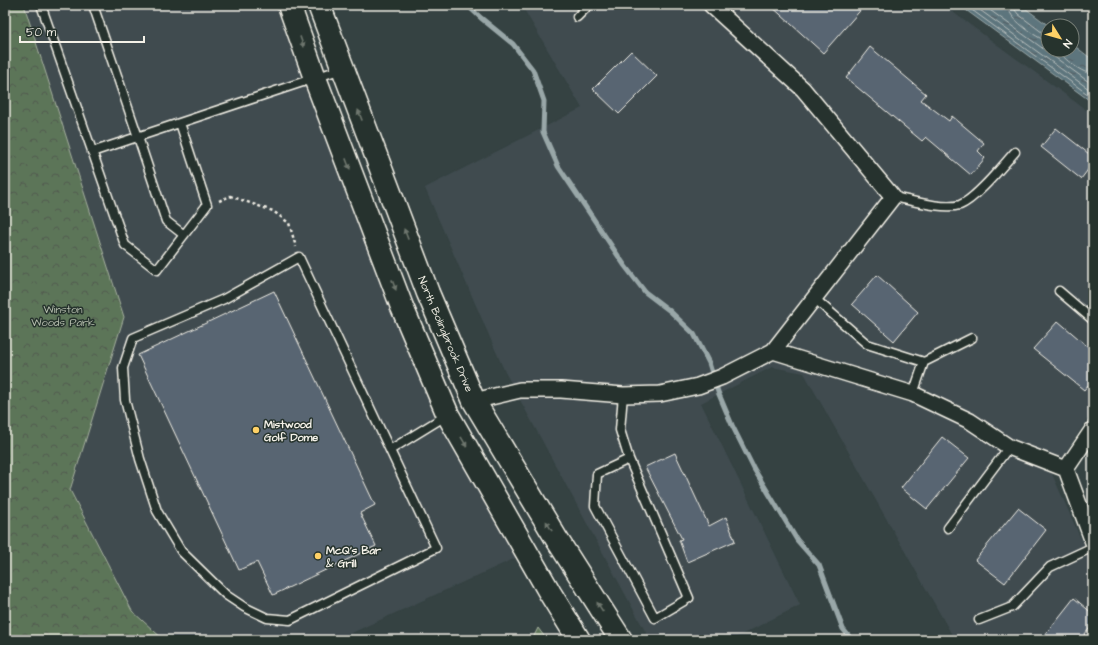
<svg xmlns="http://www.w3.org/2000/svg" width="1098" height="645" font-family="'Architects Daughter',sans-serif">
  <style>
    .built { fill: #404c50 }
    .forest { fill: url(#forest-crowns); stroke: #a8b2a0 }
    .water { fill: url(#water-ripples); stroke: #99a7a8 }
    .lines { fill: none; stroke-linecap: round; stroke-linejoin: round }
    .shore { stroke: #b8bfbd; stroke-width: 1 }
    .stream { stroke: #99a7a8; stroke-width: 5 }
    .building { fill: #586572; stroke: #f4f1e8 }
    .lane-casing { stroke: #f4f1e8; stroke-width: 11 }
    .street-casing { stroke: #f4f1e8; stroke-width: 18 }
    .primary-casing { stroke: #f4f1e8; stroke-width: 25 }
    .path { stroke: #f4f1e8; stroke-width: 2.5; stroke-dasharray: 3 3; stroke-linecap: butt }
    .lane { stroke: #26332d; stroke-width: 8 }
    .street { stroke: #26332d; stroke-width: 15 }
    .primary { stroke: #26332d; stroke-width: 22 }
    .oneway { fill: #6e766e }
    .poi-dot { fill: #ffd166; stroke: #26332d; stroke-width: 1.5 }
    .labels { text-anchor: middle; stroke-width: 3; stroke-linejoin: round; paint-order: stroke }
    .park-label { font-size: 11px; fill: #b7bfaf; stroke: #26332d }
    .street-label { font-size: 11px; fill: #f4f1e8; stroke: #26332d }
    .poi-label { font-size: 11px; font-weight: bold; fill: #f4f1e8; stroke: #26332d; text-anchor: start }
  </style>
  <defs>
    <pattern id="forest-crowns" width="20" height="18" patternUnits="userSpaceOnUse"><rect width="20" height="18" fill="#5c7459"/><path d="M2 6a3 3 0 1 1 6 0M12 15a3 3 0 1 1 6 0" fill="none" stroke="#525c4f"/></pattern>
    <pattern id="water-ripples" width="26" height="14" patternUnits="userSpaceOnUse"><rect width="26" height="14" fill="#5d757d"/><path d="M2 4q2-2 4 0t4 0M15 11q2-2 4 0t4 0" fill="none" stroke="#535e62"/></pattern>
  </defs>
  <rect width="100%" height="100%" fill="#354242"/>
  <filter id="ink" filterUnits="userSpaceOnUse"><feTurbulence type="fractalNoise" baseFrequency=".025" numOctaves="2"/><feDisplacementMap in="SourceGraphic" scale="8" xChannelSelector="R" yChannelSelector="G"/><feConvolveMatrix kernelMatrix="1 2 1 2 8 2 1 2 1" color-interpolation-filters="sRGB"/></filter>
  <g filter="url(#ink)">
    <!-- built -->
    <path class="built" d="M 24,5 L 275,5 L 323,130 L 445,433 L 520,556 L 336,640 L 164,640 L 132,611 L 70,490 L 124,317 Z
      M 517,5 L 943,5 L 1093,115 L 1093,410 L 1052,474 L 1080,537 L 1093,558 L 1093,640 L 955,640 L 804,373 L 772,367 L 701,403 L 800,605 L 731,640 L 650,640 L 505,372 L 425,188 L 582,108 L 525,11 Z"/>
    <!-- forest -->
    <path class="forest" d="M 5,5 L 24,5 L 124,317 L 70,490 L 132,611 L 164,640 L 5,640 Z
      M 538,628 L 547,640 L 532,640 Z"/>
    <!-- water -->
    <path class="water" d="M 959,5 L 1021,5 L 1049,26 L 1048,50 L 1072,50 L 1072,44 L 1093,60 L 1093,103 Z"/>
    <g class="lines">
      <!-- shore -->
      <path class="shore" d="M 965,5 L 1093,98
        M 973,5 L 1093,92
        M 983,5 L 1093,85
        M 1008,5 C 1008,8 1009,11 1011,14 C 1015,22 1039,40 1048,41
        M 1014,5 L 1015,10 L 1018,14 L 1043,33 L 1048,35
        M 1058,50 C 1063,59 1083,74 1093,74"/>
      <!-- stream -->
      <path class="stream" d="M 467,5 L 481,18 L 513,44 L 533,70 L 544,101 L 543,132 L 558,166 L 625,266 L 645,292 L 670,311 L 694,334 L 709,363 L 718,392 L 732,425 L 754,469 L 797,540 L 819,565 L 843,629 L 852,640"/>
    </g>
    <!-- building -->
    <path class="building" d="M 770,5 L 865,5 L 823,53 Z
      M 870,47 L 926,94 L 921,100 L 949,121 L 952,116 L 984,143 L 978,151 L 985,158 L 971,175 L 926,137 L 922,141 L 846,78 Z
      M 631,51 L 657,76 L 619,114 L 593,89 Z
      M 1056,128 L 1093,157 L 1093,163 L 1081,179 L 1041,147 Z
      M 877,275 L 918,312 L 894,341 L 852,304 Z
      M 274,291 L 375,505 L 360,513 L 376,546 L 273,595 L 257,562 L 239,570 L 138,355 Z
      M 1058,321 L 1093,351 L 1093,379 L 1084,390 L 1033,349 Z
      M 942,437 L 969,458 L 927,509 L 901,488 Z
      M 675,453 L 709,526 L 726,517 L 735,541 L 687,562 L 679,540 L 682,539 L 645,467 Z
      M 1018,508 L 1046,530 L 1005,583 L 975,560 Z
      M 1074,598 L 1093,614 L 1093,624 L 1080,640 L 1041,640 Z"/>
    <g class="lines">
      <!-- lane casing -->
      <g class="lane-casing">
        <path id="lane" d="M 41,5 L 125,245 L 157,270 L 207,205 L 180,123
          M 93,5 L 138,137 L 166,221 L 184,235
          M 577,17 L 589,5
          M 92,152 L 342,69
          M 893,197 C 910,200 943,210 960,205 C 976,199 1003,165 1015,152
          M 299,257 L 436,548 L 290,620 L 267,618 L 244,607 L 226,595 L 181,551 L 157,511 L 140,459 L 125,400 L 123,368 L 133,338 L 224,299 Z
          M 1059,291 L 1093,320
          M 814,298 L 867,344 L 924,362 L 913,394
          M 924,362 L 972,338
          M 623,395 L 620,430 L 629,459 L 689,598 L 655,618 L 595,506 L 597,474 L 629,459
          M 390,450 L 447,415
          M 948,528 L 1009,447
          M 979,620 L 1012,607 L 1050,567 L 1093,547"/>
      </g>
      <!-- street casing -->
      <g class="street-casing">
        <path id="street" d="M 773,351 L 913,394 L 970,421 L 1009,447 L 1066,469 L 1093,542
          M 474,401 L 520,390 L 561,390 L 623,395 L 660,394 L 698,386 L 722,377 L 773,351 L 893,197 L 803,89 L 711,5
          M 1066,469 L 1093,429"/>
      </g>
      <!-- primary casing -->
      <g class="primary-casing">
        <path id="primary" d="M 289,5 L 315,78 L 402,307 L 448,415 L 550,593 L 579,640
          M 319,5 L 428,293 L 474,401 L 556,538 L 621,640"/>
      </g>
      <!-- path -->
      <path class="path" d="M 219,201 L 230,196 L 273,211 L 289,223 L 296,247"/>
      <!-- lane -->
      <use href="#lane" class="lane"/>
      <!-- street -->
      <use href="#street" class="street"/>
      <!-- primary -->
      <use href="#primary" class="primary"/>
    </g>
    <!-- one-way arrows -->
    <defs><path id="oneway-solid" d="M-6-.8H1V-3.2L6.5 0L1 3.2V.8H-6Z"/></defs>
    <g class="oneway">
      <use href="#oneway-solid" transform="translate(302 42) rotate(70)"/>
      <use href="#oneway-solid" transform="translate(360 115) rotate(-111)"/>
      <use href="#oneway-solid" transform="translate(348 164) rotate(69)"/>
      <use href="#oneway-solid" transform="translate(406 234) rotate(-111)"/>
      <use href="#oneway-solid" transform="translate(394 285) rotate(69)"/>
      <use href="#oneway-solid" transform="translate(464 442) rotate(60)"/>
      <use href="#oneway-solid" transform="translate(549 526) rotate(-121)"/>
      <use href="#oneway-solid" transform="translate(600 607) rotate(-123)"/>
    </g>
  </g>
  <!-- markers -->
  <g class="poi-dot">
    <circle cx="256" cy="430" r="4"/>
    <circle cx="318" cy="556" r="4"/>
  </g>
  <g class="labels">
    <!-- park labels -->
    <g class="park-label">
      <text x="63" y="313">Winston<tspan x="63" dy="13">Woods Park</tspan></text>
    </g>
    <!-- street labels -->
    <g class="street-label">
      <text transform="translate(446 334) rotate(67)" y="4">North Bolingbrook Drive</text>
    </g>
    <!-- poi labels -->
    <g class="poi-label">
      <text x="264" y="428">Mistwood<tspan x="264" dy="13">Golf Dome</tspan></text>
      <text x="326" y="554">McQ's Bar<tspan x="326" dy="13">&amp; Grill</tspan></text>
    </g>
  </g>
  <!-- margin -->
  <rect width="1098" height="645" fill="none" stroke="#26332d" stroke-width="20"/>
  <rect x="10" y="10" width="1078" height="625" fill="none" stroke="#f4f1e8" stroke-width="1.5" filter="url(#ink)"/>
  <!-- north arrow -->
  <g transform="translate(1060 38) rotate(127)"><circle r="19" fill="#26332d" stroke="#787f78"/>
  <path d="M0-3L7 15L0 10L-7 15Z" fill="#ffd166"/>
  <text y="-6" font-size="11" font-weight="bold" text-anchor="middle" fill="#f4f1e8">N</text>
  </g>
  <!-- scale -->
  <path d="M20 36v6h124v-6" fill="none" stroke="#f4f1e8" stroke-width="2"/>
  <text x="26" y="36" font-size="12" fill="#f4f1e8" stroke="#26332d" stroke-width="3" paint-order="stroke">50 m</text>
</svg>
